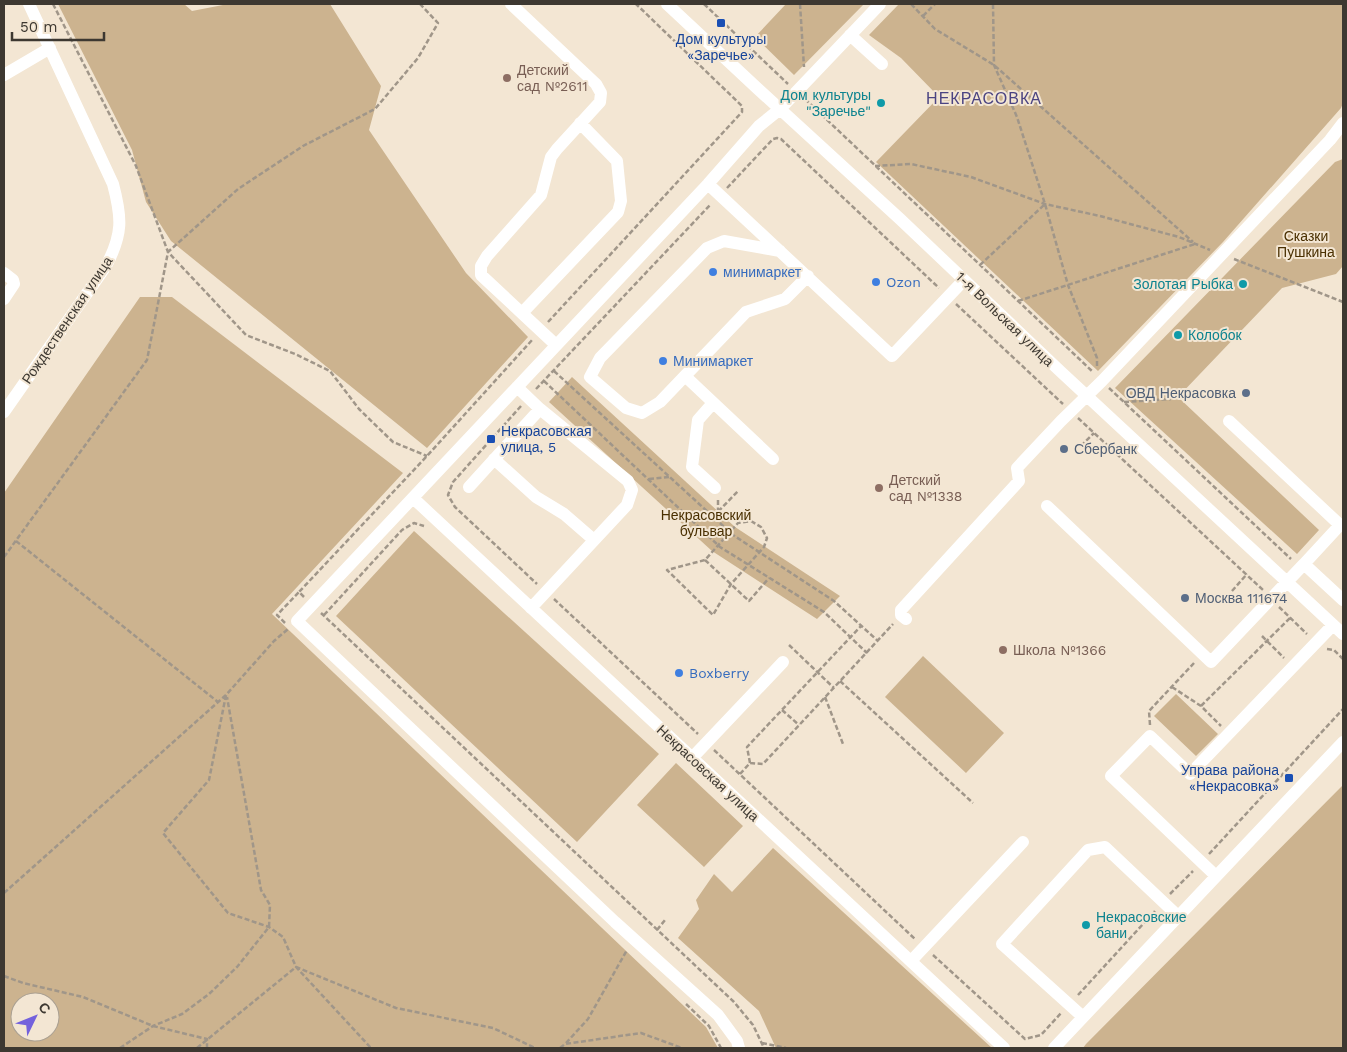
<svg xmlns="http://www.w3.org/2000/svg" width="1347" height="1052" font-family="'Work Sans',sans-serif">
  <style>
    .green { fill: #ccb38f; fill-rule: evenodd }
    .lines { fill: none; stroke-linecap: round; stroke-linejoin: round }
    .path { stroke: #a09689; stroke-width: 2.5; stroke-dasharray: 5 2.5; stroke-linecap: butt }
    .minor { stroke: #fff; stroke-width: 12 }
    .transit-dot { fill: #1a4fb4; stroke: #f3e6d3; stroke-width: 2 }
    .education-dot { fill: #8d6e63; stroke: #f3e6d3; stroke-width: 2 }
    .culture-dot { fill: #0f9aa8; stroke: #f3e6d3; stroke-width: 2 }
    .shop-dot { fill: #3f7fe0; stroke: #f3e6d3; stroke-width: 2 }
    .service-dot { fill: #5c6f8a; stroke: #f3e6d3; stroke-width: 2 }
    .labels { text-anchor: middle; stroke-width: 4; stroke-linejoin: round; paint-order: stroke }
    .transit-label { font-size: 14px; fill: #164399; stroke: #f3e6d3 }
    .education-label { font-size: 14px; fill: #785e54; stroke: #f3e6d3; text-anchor: start }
    .culture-label { font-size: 14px; fill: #0d838f; stroke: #f3e6d3; text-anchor: end }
    .park-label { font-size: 14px; fill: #492f00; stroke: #f3e6d3 }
    .shop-label { font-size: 14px; fill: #366cbe; stroke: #f3e6d3; text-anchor: start }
    .street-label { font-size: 14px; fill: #3d3831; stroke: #f3e6d3 }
    .service-label { font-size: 14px; fill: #4e5e75; stroke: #f3e6d3; text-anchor: start }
    .quarter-label { font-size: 16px; letter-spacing: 1px; fill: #4b4482; stroke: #f3e6d3 }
  </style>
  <rect width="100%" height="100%" fill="#f3e6d3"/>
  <!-- green -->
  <path class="green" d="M 58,4 L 184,4 L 192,11 L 228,4 L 330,4 L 381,86 L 369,130 L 466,273 L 528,337 L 427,448 L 171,241 L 146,202 L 132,150 Z
    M 786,4 L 864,4 L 794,75 L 755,37 Z
    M 899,4 L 1343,4 L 1343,103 L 1341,108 L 1223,242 L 1098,371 L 876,162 L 939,97 L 901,58 L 869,35 Z
    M 1343,159 L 1343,266 L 1336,274 L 1282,288 L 1178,397 L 1319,530 L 1297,554 L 1115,388 L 1335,162 Z
    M 140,297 L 172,297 L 403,473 L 272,614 L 706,1027 L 718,1048 L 4,1048 L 4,493 ZM 20,1002 L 50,1002 L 50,1032 L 20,1032 Z
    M 572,377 L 735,527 L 840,596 L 817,619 L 712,551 L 549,402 Z
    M 414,531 L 659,754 L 577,842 L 336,616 Z
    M 923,656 L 1004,733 L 966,773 L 885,697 Z
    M 1176,694 L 1218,734 L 1196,756 L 1154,716 Z
    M 676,763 L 743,826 L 704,867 L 637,805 Z
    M 1343,785 L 1343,1048 L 1083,1048 L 1086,1044 Z
    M 773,848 L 992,1048 L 776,1048 L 759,1011 L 678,938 L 699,909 L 696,900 L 714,874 L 732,892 Z"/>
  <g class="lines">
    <!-- path -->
    <path class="path" d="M 53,4 L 136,166 L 168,252 L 246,335 L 295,354 L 330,371 L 359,409 L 393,442 L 427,456
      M 704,4 L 788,84
      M 800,4 L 804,67
      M 911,4 L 935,29 L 994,65 L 1193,242
      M 993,4 L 994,65 L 1017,117 L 1045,204 L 1068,285 L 1097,358 L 1097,368
      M 923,16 L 935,4
      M 805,99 L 1093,372
      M 875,166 L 911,164 L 971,177 L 1045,204 L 1100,216 L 1179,237 L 1210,250
      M 727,188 L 773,139 L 777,138 L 781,139 L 939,288
      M 1234,259 L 1343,302
      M 980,265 L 1045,204
      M 1018,301 L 1195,244
      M 956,304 L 1063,404
      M 548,322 L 742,112 L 742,106 L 636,4
      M 554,371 L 733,535 L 834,601 L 878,641
      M 544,381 L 720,547 L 824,612 L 867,653
      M 1109,388 L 1291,559
      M 536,389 L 711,204
      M 1124,402 L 1171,399
      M 521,406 L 453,482 L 448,495 L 455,507 L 537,584
      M 1078,418 L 1263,590
      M 1081,446 L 1094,433
      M 649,479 L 670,477
      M 718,500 L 718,511
      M 713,517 L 738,491
      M 751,521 L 761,527 L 767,538 L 764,547 L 731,584 L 713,615 L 667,570 L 705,560 L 738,523 Z
      M 16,541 L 218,702
      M 4,557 L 147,360 L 168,252 L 238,189 L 303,146 L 375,109 L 418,58 L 438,23 L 420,4
      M 705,560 L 749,601 L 769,578
      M 1232,591 L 1247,574
      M 304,597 L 299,592 L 427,456 L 533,339
      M 554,599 L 698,734
      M 1279,607 L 1307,634
      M 321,613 L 734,1002 L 753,1025 L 764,1048
      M 324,615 L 402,530 L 414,523 L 424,526
      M 285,623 L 277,615 L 299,592
      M 1262,636 L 1284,658
      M 789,645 L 834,688
      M 1327,649 L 1334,650 L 1343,659
      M 840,681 L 973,803
      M 1172,687 L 1201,706 L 1221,726
      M 226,695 L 209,780 L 163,833 L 228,913 L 269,927 L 283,937 L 296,967 L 371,1048
      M 825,697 L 843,744
      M 1201,706 L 1290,618
      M 782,710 L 799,725
      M 1150,725 L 1149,711 L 1194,663
      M 714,750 L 916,940
      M 750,763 L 747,747 L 861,626
      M 740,774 L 750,763 L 763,764 L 893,624
      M 1209,854 L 1343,709
      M 4,893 L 226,695 L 274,641 L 288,629
      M 1170,894 L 1193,871
      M 657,930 L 665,920
      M 933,955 L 1025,1039 L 1041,1035 L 1062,1012
      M 4,976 L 23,983 L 83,997 L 153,1026 L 207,1039 L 207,1048
      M 1078,995 L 1155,911
      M 686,1004 L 709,1026 L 721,1048
      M 566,1043 L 588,1019 L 627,950
      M 762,1043 L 786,1048
      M 120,1048 L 153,1026 L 182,1014 L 209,994 L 237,967 L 269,927 L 270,905 L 261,890 L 227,697
      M 197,1048 L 296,967 L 396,1008 L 493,1028 L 535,1048
      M 560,1048 L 565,1044 L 641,1033 L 682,1048"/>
    <!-- minor -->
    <path class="minor" d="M 511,4 L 596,84 L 601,93 L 600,102 L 557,149 L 551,157 L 541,195 L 487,256 L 481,266 L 481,275 L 556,345
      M 667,4 L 758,89 L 900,219 L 1060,371 L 1343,634
      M 850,35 L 882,64
      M 4,75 L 50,48
      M 708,184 L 892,356 L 964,280
      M 780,251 L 724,241 L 707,248 L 600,358 L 590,377 L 626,408 L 642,413 L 660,402 L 746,312 L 785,299 L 808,276
      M 4,273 L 13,280 L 14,284 L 4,299
      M 522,313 L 618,212 L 621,201 L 617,161 L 580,123
      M 685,376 L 773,459
      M 517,387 L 540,409 L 628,481 L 632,490 L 627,505 L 531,608
      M 713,403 L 698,420 L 692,467 L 715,488
      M 4,412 L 106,266 C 123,234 122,218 113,184 L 29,4
      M 1229,421 L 1340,525 L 1304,564
      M 494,459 L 536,497 L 564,514 L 594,540
      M 469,487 L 540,409
      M 413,498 L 1004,1048
      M 1047,506 L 1211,662 L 1304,564 L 1343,600
      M 906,619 L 901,615 L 901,610 L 1019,481 L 1017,468 L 1061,421 L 1102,381 L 1330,140 L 1343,123
      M 692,758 L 783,662
      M 1216,876 L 1111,776 L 1150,736 L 1190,774 L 1333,625
      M 911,961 L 1023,842
      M 1083,1017 L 1002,944 L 1088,850 L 1105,847 L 1178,916
      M 739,1048 L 737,1041 L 718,1015 L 615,922 L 297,621 L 708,184 L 759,126 L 780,109 L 880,4
      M 1054,1048 L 1343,742"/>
  </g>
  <!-- markers -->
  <g class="transit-dot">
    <rect x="716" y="18" width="10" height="10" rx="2.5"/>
    <rect x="486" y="434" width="10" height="10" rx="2.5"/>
    <rect x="1284" y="773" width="10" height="10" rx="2.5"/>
  </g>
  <g class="education-dot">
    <circle cx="507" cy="78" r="5"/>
    <circle cx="879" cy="488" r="5"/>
    <circle cx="1003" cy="650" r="5"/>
  </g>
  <g class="culture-dot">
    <circle cx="881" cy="103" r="5"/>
    <circle cx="1243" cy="284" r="5"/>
    <circle cx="1178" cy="335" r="5"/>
    <circle cx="1086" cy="925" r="5"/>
  </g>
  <g class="shop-dot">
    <circle cx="713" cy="272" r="5"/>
    <circle cx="876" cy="282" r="5"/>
    <circle cx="663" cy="361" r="5"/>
    <circle cx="679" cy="673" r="5"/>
  </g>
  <g class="service-dot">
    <circle cx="1246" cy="393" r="5"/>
    <circle cx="1064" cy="449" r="5"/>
    <circle cx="1185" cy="598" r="5"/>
  </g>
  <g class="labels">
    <!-- transit labels -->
    <g class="transit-label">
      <text x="721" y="44">Дом культуры<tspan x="721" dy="16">«Заречье»</tspan></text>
      <text x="501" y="436" text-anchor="start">Некрасовская<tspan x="501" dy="16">улица, 5</tspan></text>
      <text x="1279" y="775" text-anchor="end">Управа района<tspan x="1279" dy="16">«Некрасовка»</tspan></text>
    </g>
    <!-- education labels -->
    <g class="education-label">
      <text x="517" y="75">Детский<tspan x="517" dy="16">сад №2611</tspan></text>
      <text x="889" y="485">Детский<tspan x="889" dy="16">сад №1338</tspan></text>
      <text x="1013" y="655">Школа №1366</text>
    </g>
    <!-- culture labels -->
    <g class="culture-label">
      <text x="871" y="100">Дом культуры<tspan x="871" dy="16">"Заречье"</tspan></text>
      <text x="1233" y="289">Золотая Рыбка</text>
      <text x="1188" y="340" text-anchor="start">Колобок</text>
      <text x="1096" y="922" text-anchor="start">Некрасовские<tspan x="1096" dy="16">бани</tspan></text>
    </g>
    <!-- park labels -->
    <g class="park-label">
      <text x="1306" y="241">Сказки<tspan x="1306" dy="16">Пушкина</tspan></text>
      <text x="706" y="520">Некрасовский<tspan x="706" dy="16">бульвар</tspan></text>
    </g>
    <!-- shop labels -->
    <g class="shop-label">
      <text x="723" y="277">минимаркет</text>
      <text x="886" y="287">Ozon</text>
      <text x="673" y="366">Минимаркет</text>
      <text x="689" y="678">Boxberry</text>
    </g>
    <!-- street labels -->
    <g class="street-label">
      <text transform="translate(1005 319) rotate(44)" y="5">1-я Вольская улица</text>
      <text transform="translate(67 320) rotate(-56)" y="5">Рождественская улица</text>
      <text transform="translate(708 773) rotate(43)" y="5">Некрасовская улица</text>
    </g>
    <!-- service labels -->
    <g class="service-label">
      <text x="1236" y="398" text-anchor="end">ОВД Некрасовка</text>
      <text x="1074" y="454">Сбербанк</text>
      <text x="1195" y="603">Москва 111674</text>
    </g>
    <!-- quarter labels -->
    <g class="quarter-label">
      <text x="984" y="104">НЕКРАСОВКА</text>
    </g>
  </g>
  <!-- border -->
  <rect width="1347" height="1052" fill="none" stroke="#3d3831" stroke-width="10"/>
  <!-- north arrow -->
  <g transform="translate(35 1017) rotate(47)"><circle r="24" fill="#f3e6d3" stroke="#aaa092"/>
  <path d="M0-4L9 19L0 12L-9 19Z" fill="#7361dc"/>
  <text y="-8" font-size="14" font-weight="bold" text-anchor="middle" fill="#3d3831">С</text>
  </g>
  <!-- scale -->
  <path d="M12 32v8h92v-8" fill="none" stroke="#3d3831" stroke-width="2.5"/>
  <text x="20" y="32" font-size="15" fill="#3d3831" stroke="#f3e6d3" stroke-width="4" paint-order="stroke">50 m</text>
</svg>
